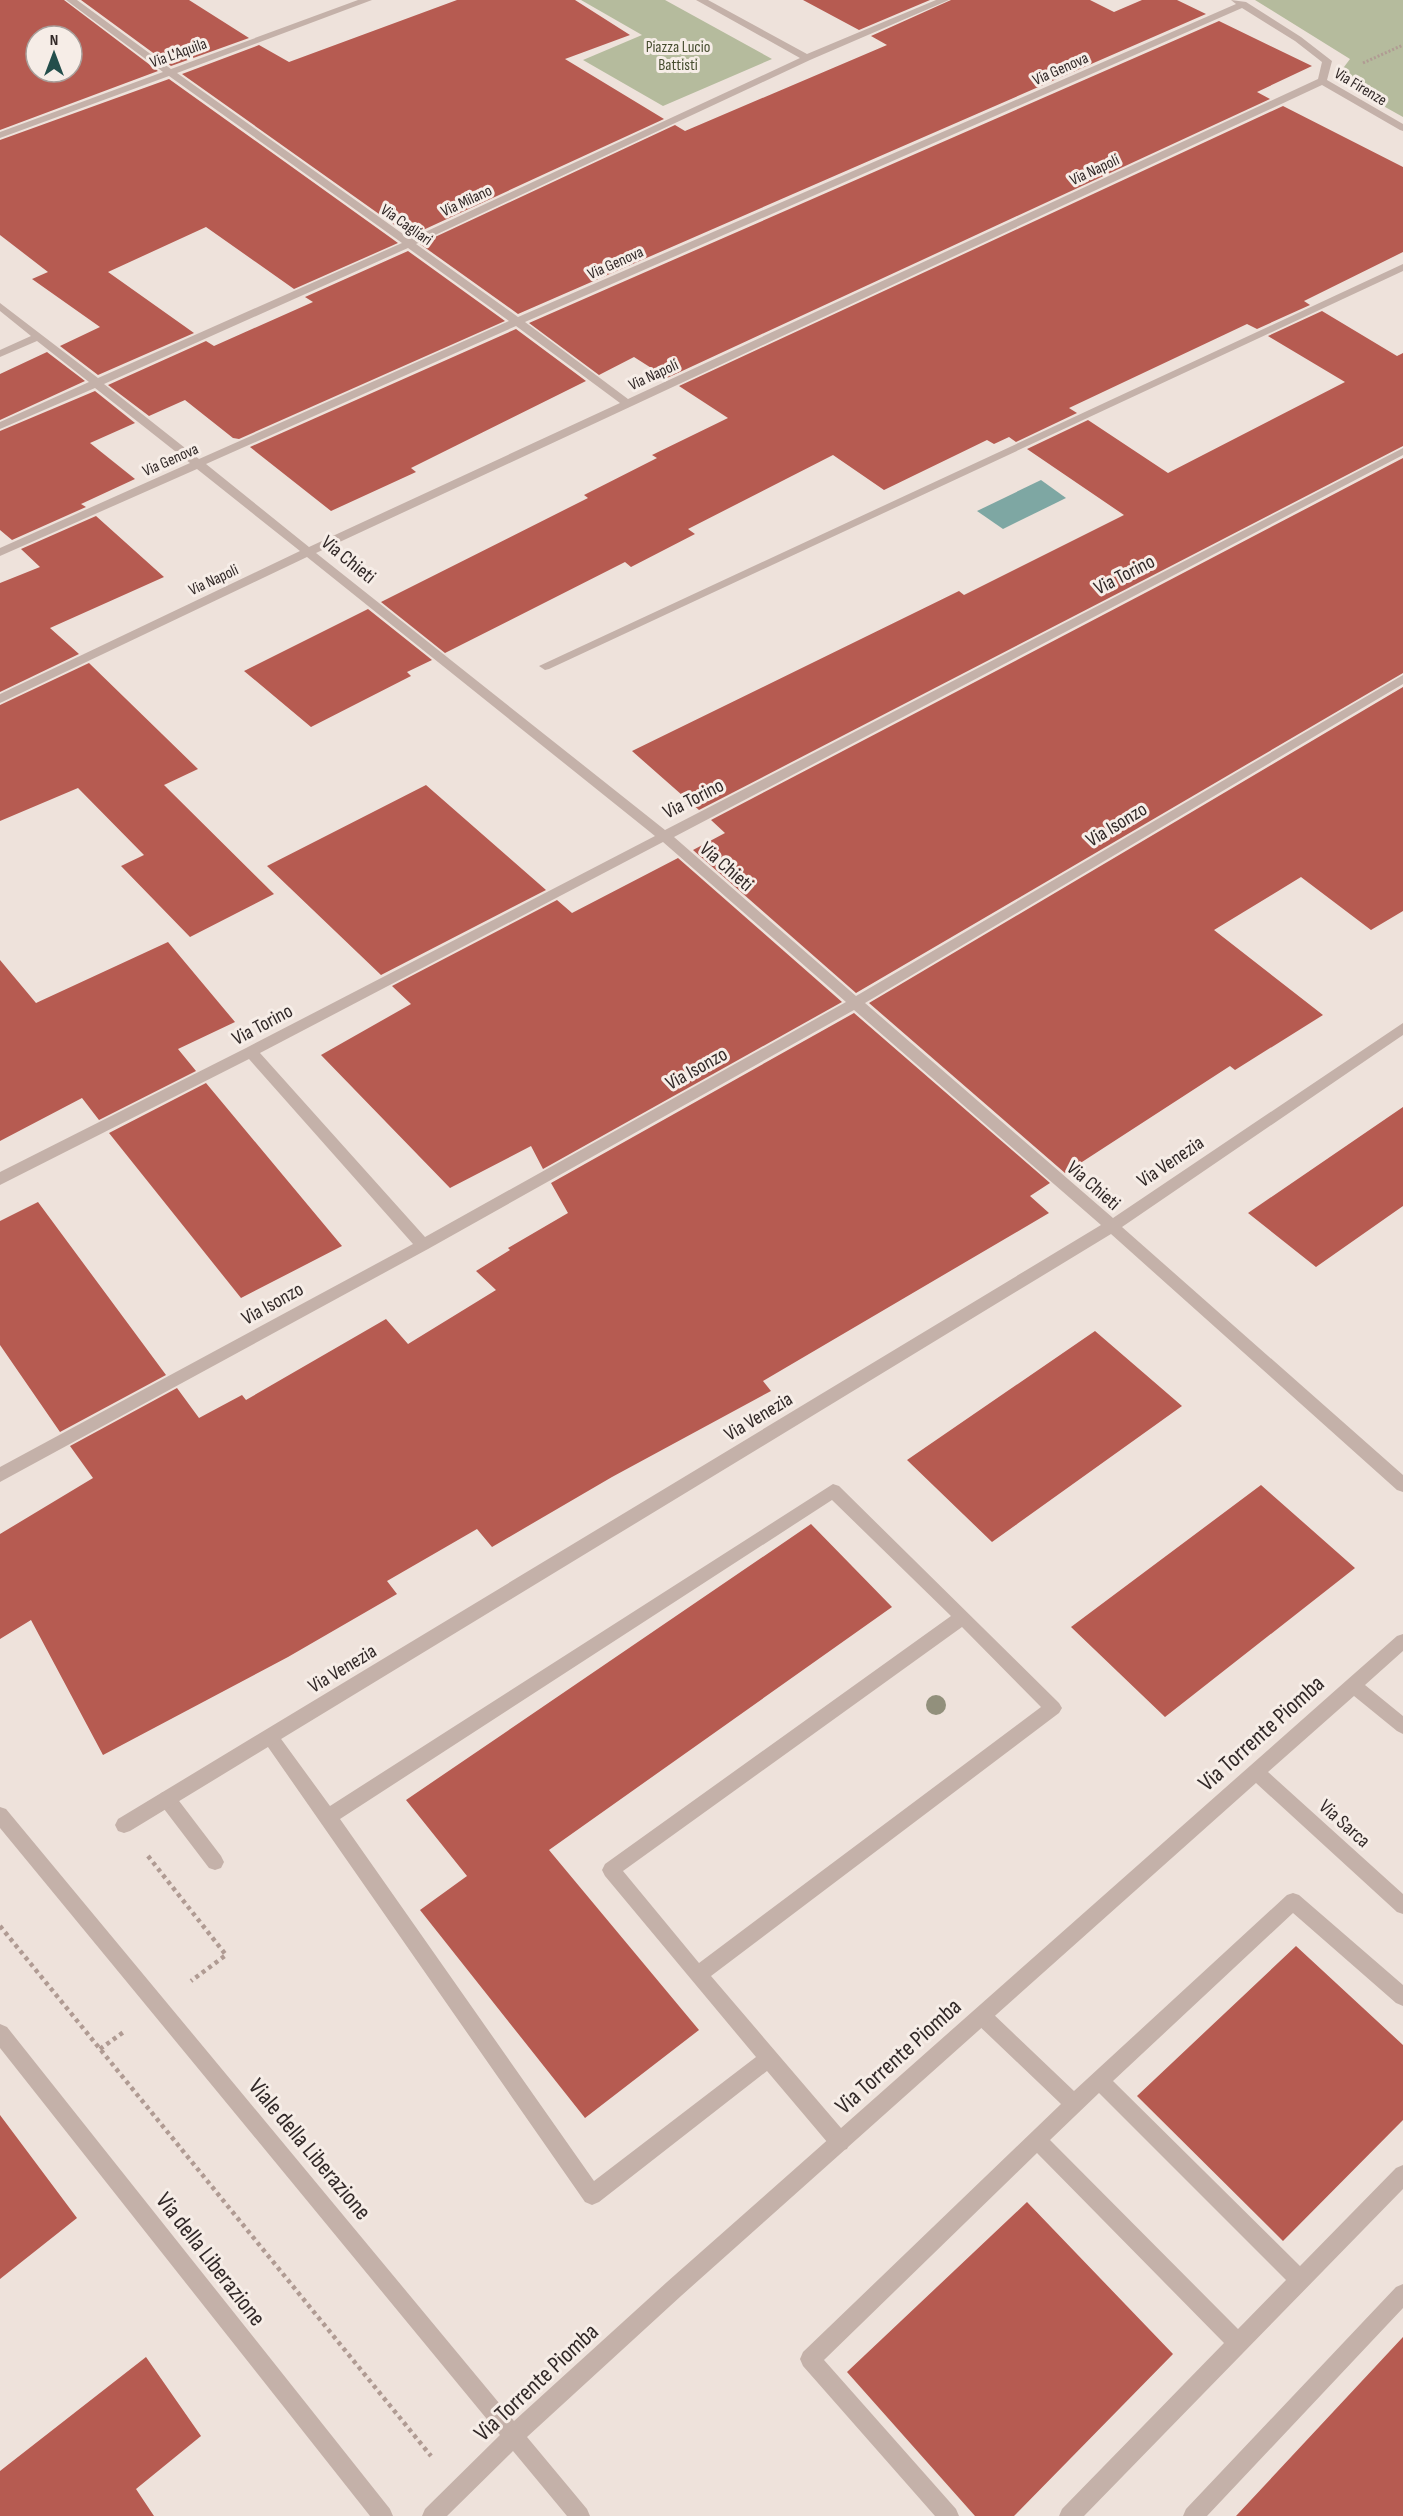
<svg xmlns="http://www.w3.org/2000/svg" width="1403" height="2516" font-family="'Sofia Sans Condensed',sans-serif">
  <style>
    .green { fill: #b5bb9d }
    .water { fill: #7ea7a3 }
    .building { fill: #b65b51; fill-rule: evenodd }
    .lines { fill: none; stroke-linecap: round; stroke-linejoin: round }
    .path-far1 { stroke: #b09b93; stroke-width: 3; stroke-dasharray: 2 2; stroke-linecap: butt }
    .path { stroke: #b09b93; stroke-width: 4.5; stroke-dasharray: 4 4; stroke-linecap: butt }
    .lane { fill: #c4b1a9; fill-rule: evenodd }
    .street { fill: #c4b1a9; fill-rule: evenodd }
    .tree { fill: #92907c }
    .labels { text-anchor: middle; stroke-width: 6; stroke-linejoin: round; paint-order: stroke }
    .far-park-label { font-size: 16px; fill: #464d2f; stroke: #f6ede7 }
    .far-street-label { font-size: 16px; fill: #322928; stroke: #f6ede7 }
    .street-label { font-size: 20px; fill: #322928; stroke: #f6ede7 }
    .near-street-label { font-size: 24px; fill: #322928; stroke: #f6ede7 }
  </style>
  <rect width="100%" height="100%" fill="#eee2db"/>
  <!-- green -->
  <path class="green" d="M 581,0 L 665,0 L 772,59 L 663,106 L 583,60 L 642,35 Z
    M 1255,0 L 1403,0 L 1403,117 L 1344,84 L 1338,75 L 1350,59 Z"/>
  <!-- water -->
  <path class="water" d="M 1041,480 L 1066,498 L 1003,529 L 977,511 Z"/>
  <!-- building -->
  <path class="building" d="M 0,0 L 64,0 L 158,71 L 0,130 ZM 36,36 L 72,36 L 72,72 L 36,72 Z
    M 81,0 L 189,0 L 249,38 L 171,66 Z
    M 457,0 L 575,0 L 630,35 L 565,59 L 664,119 L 410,236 L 182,74 L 259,45 L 289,62 Z
    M 803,0 L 930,0 L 859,30 Z
    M 951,0 L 1090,0 L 1114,12 L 1142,0 L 1177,0 L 1206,14 L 518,314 L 420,244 L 675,125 L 685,131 L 887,45 L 871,36 Z
    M 1219,21 L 1312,66 L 1257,92 L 1270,99 L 667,378 L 634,357 L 599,375 L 529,323 Z
    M 169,79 L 398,243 L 294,289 L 206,227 L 108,272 L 194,333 L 98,375 L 60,346 L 100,327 L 32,279 L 48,272 L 0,235 L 0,140 Z
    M 1283,106 L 1403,167 L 1403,252 L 1304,301 L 1310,305 L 1257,329 L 1247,324 L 1069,408 L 1077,413 L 1016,442 L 1009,437 L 994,444 L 987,440 L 884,490 L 833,455 L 688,529 L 695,534 L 631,567 L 625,562 L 445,653 L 381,602 L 588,498 L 584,495 L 657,458 L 652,455 L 728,418 L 679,386 Z
    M 408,251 L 505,321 L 239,439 L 233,438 L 185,400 L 149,416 L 108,385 L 206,341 L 214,346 L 313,302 L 305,297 Z
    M 1322,311 L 1397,356 L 1403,353 L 1403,446 L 699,810 L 632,751 L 959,591 L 964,595 L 1124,515 L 1027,449 L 1088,420 L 1168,473 L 1345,382 L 1268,336 Z
    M 516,329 L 586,381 L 411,468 L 416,472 L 331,511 L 250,447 Z
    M 47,352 L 85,381 L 0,420 L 0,374 Z
    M 95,391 L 135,423 L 90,443 L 135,479 L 81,504 L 86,507 L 12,540 L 0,530 L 0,431 Z
    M 1403,458 L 1403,673 L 856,993 L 693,850 L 725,833 L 711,820 Z
    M 96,516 L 164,577 L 50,628 L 79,654 L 0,692 L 0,583 L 40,567 L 21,549 Z
    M 368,609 L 432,660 L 407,672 L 411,676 L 311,727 L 244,671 Z
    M 89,663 L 198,769 L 164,785 L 274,894 L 190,937 L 121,866 L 144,855 L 78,788 L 0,821 L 0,705 Z
    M 1403,687 L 1403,911 L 1371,930 L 1301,877 L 1214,930 L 1323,1015 L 1235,1070 L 1230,1066 L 1065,1173 L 869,1003 Z
    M 426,785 L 546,890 L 381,975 L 267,866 Z
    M 678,858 L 842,1002 L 543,1169 L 531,1146 L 450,1188 L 321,1055 L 411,1004 L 392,986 L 557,900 L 572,913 Z
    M 168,942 L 235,1022 L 178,1049 L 196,1071 L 99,1120 L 82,1098 L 0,1141 L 0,960 L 36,1003 Z
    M 854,1013 L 1050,1183 L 1030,1196 L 1049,1213 L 763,1381 L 771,1391 L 612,1477 L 492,1547 L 477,1529 L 387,1581 L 397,1594 L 288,1657 L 103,1755 L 31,1620 L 0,1639 L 0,1534 L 93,1478 L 70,1446 L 177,1388 L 199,1418 L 242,1395 L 246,1400 L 386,1319 L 408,1344 L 496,1290 L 476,1271 L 510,1250 L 508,1248 L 568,1213 L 551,1183 Z
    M 206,1083 L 342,1246 L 241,1298 L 109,1133 Z
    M 1403,1107 L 1403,1206 L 1316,1267 L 1248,1213 Z
    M 38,1202 L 166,1375 L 60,1432 L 0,1345 L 0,1221 Z
    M 1095,1331 L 1182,1406 L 992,1542 L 907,1460 Z
    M 1261,1485 L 1355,1568 L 1165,1717 L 1071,1627 Z
    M 811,1524 L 892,1607 L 549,1850 L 699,2030 L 585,2118 L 420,1910 L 467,1876 L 406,1800 Z
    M 1296,1946 L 1403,2045 L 1403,2120 L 1283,2241 L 1137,2096 Z
    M 0,2115 L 77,2218 L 0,2279 Z
    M 1027,2202 L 1173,2354 L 1014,2516 L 975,2516 L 847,2372 Z
    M 1403,2337 L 1403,2516 L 1236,2516 Z
    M 146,2357 L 201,2436 L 136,2489 L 154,2516 L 0,2516 L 0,2471 Z"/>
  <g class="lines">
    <!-- path-far1 -->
    <path class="path-far1" d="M 1363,63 L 1403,45"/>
    <!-- path -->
    <path class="path" d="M 148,1856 L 226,1955 L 191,1981
      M 0,1926 L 431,2456
      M 100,2049 L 125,2031"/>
    <!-- lane -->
    <path class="lane" d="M 1403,264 L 1403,271 L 549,669 L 545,670 L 539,666 Z
      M 833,1484 L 839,1486 L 1059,1703 L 1062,1708 L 1059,1713 L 711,1976 L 847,2135 L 850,2142 L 847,2149 L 840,2151 L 833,2149 L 767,2071 L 599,2202 L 592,2205 L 585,2202 L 261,1737 L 264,1732 L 270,1729 L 276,1732 L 330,1806 ZM 832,1500 L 951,1616 L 605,1864 L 602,1870 L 605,1876 L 756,2057 L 594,2181 L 340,1819 ZM 962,1627 L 1041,1707 L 699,1963 L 623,1871 Z
      M 167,1791 L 173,1793 L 221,1856 L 224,1862 L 221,1868 L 215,1870 L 209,1868 L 161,1805 L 158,1799 L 161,1793 Z
      M 1293,1893 L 1299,1895 L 1403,1985 L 1403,2006 L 1396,2003 L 1293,1913 L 1113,2081 L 1300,2266 L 1396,2168 L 1403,2165 L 1403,2189 L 1084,2516 L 1059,2516 L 1062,2509 L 1224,2343 L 1037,2153 L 824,2360 L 956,2509 L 959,2516 L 935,2516 L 803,2366 L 800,2359 L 803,2352 L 1061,2104 L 975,2022 L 973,2016 L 975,2010 L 982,2007 L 989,2010 L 1074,2091 L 1287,1895 ZM 1099,2093 L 1286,2280 L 1238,2329 L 1050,2140 Z
      M 0,2024 L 7,2027 L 390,2509 L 393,2516 L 370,2516 L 0,2048 Z
      M 1403,2284 L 1403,2308 L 1207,2516 L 1183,2516 L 1186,2509 L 1396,2287 Z"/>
    <!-- street -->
    <path class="street" d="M 66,0 L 77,0 L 171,69 L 358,0 L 372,0 L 177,73 L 410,239 L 800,58 L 696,0 L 708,0 L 807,54 L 936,0 L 949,0 L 810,60 L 416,244 L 518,317 L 1236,4 L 1231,0 L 1246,2 L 1301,37 L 1332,61 L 1327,80 L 1403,124 L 1403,131 L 1400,130 L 1322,85 L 316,553 L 665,830 L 1403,448 L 1403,455 L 674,837 L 856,996 L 1403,675 L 1403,684 L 865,1003 L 1113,1218 L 1403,1023 L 1403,1035 L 1122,1227 L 1403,1475 L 1403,1492 L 1397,1490 L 1111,1234 L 130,1831 L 124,1833 L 118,1831 L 115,1825 L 118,1819 L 1101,1225 L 854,1010 L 428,1249 L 0,1482 L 0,1467 L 413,1244 L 249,1059 L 0,1185 L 0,1172 L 246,1048 L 655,836 L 307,557 L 0,703 L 0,694 L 300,551 L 197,469 L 0,556 L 0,548 L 190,463 L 95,388 L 0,429 L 0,422 L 89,382 L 37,341 L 0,357 L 0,350 L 31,336 L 0,311 L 0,303 L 98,378 L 402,243 L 169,76 L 0,138 L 0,132 L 163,72 ZM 1242,8 L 1295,41 L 1322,62 L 1318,79 L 628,399 L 525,322 ZM 408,248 L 509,321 L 199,459 L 104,384 ZM 516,326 L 620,403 L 309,547 L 206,464 ZM 663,842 L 846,1002 L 425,1237 L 260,1053 Z
      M 1403,1634 L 1403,1651 L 1365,1685 L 1403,1716 L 1403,1734 L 1397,1731 L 1354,1696 L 1268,1772 L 1403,1894 L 1403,1914 L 1397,1912 L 1256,1783 L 681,2296 L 527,2437 L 587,2509 L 590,2516 L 567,2516 L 513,2451 L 447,2516 L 422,2516 L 425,2509 L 500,2435 L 0,1828 L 0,1807 L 6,1809 L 514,2421 L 667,2282 L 1347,1680 L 1397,1636 Z"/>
  </g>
  <!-- trees -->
  <circle class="tree" cx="936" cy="1705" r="10"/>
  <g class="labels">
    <!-- far-park labels -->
    <g class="far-park-label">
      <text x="678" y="52">Piazza Lucio<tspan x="678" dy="18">Battisti</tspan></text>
    </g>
    <!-- far-street labels -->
    <g class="far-street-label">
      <text transform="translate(178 52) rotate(-20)" y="6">Via L'Aquila</text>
      <text transform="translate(1060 68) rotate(-24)" y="6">Via Genova</text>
      <text transform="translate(1361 86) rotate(31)" y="6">Via Firenze</text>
      <text transform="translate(1094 169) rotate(-25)" y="6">Via Napoli</text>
      <text transform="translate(466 200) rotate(-25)" y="6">Via Milano</text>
      <text transform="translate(407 224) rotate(35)" y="6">Via Cagliari</text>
      <text transform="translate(615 262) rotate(-24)" y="6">Via Genova</text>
      <text transform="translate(653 374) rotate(-25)" y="6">Via Napoli</text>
      <text transform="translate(170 459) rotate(-24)" y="6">Via Genova</text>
      <text transform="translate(213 579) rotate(-25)" y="6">Via Napoli</text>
    </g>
    <!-- street labels -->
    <g class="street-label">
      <text transform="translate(349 559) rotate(39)" y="7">Via Chieti</text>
      <text transform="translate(1124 574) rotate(-27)" y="7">Via Torino</text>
      <text transform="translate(693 798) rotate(-27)" y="7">Via Torino</text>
      <text transform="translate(1116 824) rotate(-31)" y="7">Via Isonzo</text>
      <text transform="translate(727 866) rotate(41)" y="7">Via Chieti</text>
      <text transform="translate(262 1024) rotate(-28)" y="7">Via Torino</text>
      <text transform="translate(696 1068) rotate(-29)" y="7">Via Isonzo</text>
      <text transform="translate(1170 1161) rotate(-34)" y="7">Via Venezia</text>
      <text transform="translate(1094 1185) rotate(41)" y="7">Via Chieti</text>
      <text transform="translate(272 1303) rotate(-29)" y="7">Via Isonzo</text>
      <text transform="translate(758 1416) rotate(-31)" y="7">Via Venezia</text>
      <text transform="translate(342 1668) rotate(-31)" y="7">Via Venezia</text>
      <text transform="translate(1345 1823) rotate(42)" y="7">Via Sarca</text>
    </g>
    <!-- near-street labels -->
    <g class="near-street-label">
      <text transform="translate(1261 1733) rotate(-42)" y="8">Via Torrente Piomba</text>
      <text transform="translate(898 2056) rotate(-42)" y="8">Via Torrente Piomba</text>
      <text transform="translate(310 2149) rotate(50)" y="8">Viale della Liberazione</text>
      <text transform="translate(211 2259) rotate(52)" y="8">Via della Liberazione</text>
      <text transform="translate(536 2382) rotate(-43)" y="8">Via Torrente Piomba</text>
    </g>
  </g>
  <!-- north arrow -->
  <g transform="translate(54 54)"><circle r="28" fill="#f6ede7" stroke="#a89f9b" stroke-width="1.5"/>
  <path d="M0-4.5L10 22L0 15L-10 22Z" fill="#234e4b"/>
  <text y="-9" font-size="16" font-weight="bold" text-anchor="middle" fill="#322928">N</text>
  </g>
</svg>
